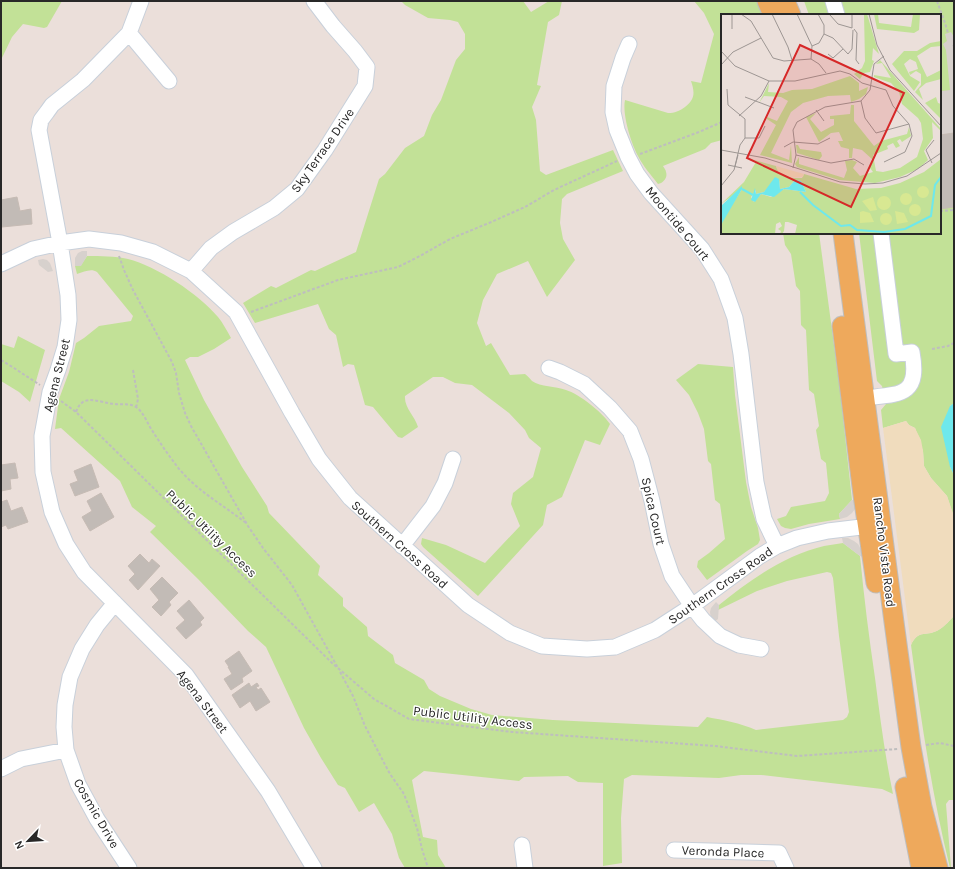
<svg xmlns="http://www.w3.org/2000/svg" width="955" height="869" font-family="Karla,sans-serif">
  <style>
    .green { fill: #c2e197 }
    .sand { fill: #f0dcbd }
    .plaza { fill: #d7d1cd }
    .water { fill: #6ee8ec }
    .building { fill: #c2bbb6; stroke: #c6bbb4 }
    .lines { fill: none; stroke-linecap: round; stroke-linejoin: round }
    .minor-casing { stroke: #c8d0da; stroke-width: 17 }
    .major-casing { stroke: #bebebe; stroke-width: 21 }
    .path { stroke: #bebebe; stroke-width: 2; stroke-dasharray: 3 2; stroke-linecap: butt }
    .minor { stroke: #fff; stroke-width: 15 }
    .major { stroke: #eea95c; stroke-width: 19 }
    .labels { text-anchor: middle; stroke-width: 3; stroke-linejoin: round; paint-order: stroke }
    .street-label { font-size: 13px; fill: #282828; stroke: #fff }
    .inset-river { fill: none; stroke: #6ee8ec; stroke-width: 2 }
    .inset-road { fill: none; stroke: #9d9693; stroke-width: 1 }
    .view { fill: #d62828; fill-opacity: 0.15; stroke: #d62828; stroke-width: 2 }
    .inset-edge { fill: none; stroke: #282828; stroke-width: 2 }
  </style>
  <rect width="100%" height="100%" fill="#ebdfda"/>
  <!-- green -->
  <path class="green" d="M 1,1 L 62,1 L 47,27 L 44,28 L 23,24 L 12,37 L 1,60 Z
    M 401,1 L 523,1 L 531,12 L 549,1 L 562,1 L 559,15 L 548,22 L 537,85 L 541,86 L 532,107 L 536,120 L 540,171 L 546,175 L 613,150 L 623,171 L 567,194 L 562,199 L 560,223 L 563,239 L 575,260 L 547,297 L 528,261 L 497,274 L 483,300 L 477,323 L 486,346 L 491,343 L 510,375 L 525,374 C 528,376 530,379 532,381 C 541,387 555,386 566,390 C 579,394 602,412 610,424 L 600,445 L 585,440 L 562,497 L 547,505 L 543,525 L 478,596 L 423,547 L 421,544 L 422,538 L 446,545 L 485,563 L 520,526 L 511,504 L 513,493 L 533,477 L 541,448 L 529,438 L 525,430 L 509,413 L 472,385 L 455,383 L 443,377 L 433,377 L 405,396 C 404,408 415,416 418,427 L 402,438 L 398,437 L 373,407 L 365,405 L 354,365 L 348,364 L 343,367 L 336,335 L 329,329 L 318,304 L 255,323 L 243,303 L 271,286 L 276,288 L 311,270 L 315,271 L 356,252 L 379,179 L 385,174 L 405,148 L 424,136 L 432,115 L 441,100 L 456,60 L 465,49 L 465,34 L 458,22 L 450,20 L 428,18 L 405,5 Z
    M 694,1 L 758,1 L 764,15 L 722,15 L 722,140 L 711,143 L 705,149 L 663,166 C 664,168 666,170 666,172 C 668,178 663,183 658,184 C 651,175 643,166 638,156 C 631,143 622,114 625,100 L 668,113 C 675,113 679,111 685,107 C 695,99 695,93 691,81 L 701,83 L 714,34 L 704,13 Z
    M 804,1 L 954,1 L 954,403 L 950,406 L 950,467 L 954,475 L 954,518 L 947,496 L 931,478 L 924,466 L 923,451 L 915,428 L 909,425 L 906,421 L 883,428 L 881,410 L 886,404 L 882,386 L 877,381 L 859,233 L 940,233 L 940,15 L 809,15 Z
    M 783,233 L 819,233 L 840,390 L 852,500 L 839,514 L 840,519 L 809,524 L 791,529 L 785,528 L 781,526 L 777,519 L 786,516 L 791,507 L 825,501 L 829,493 L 826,463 L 821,459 L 816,430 L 819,426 L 814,394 L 809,390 L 806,330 L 801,325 L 800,291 L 796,286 L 791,254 L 785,245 Z
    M 87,256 C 100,256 115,256 128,259 C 156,266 199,294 218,317 C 223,323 227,331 231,338 L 214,349 L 198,357 L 190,357 L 185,360 L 204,400 L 242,467 L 267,506 L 269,513 L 320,566 L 318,575 L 343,598 L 343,606 L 367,627 L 368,636 L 393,655 L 395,663 L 424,680 L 429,689 L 440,696 L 471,709 L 492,715 L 553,720 L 698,727 L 707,717 C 723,720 740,723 756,730 L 843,720 L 847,717 L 849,712 L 839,636 L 833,578 L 831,573 L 827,572 L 787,581 L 757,591 L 718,610 L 719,605 C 750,580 785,555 824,546 C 830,545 837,544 843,543 L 860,556 C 864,597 869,638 875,678 C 880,717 885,756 893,794 L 882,789 L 761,775 L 741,775 L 719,778 L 632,775 L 624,779 L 621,818 L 622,863 L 603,866 L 603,783 L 578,782 L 568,776 L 524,777 L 519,781 L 424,771 L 412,780 L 423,837 L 437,840 L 438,855 L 446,868 L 405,868 L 399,858 L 392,834 L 374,803 L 359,812 L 345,788 L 338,785 L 321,758 L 304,728 L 266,647 L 248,631 L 198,579 L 150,532 L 156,526 L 132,507 L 120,481 L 61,428 L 55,429 L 59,399 L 69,372 L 76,343 L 84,338 L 99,326 L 131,321 L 133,316 L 97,272 C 91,268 84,272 77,274 L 75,266 L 81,265 Z
    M 18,336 L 45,350 L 30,402 L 19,392 L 1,381 L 1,344 L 14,348 Z
    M 698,364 L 733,367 L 735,395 L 746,482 L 751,507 L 758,528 L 760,540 L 758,544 L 747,551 L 707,580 L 697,567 L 698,561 L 709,553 L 725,539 L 720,504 L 715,500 L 711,464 L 708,461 L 704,429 L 698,413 L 689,395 L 676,380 Z
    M 954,616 L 954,800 L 949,800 L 946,804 L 951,868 L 950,868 C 932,795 921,720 911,645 C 919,628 927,638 940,629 C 945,626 950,620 954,616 Z"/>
  <!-- sand -->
  <path class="sand" d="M 906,421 L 909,425 L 915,428 L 921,440 L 923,451 L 924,466 L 931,478 L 947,496 L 954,516 L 954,616 C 950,620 945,626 940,629 C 927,638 919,628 911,645 L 883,428 Z"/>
  <!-- plaza -->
  <path class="plaza" d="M 951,32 L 954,37 L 954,44 L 953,48 L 954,62 L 954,119 L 953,119 L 954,133 L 940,135 L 940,106 L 942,101 L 942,91 L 950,90 L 946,50 L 943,44 L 947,41 L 945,34 Z
    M 82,251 L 87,251 L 87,256 L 81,266 L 75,266 L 75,258 L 78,253 Z
    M 43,259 L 47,260 L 50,263 L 53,271 L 48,272 L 39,265 L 38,260 Z
    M 857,499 L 855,509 L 852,513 L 847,517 L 840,519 L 839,514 L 852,500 Z
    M 842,538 L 848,538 L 854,541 L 858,544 L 863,553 L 863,557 L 860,556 L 843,543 Z
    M 716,602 L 719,605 L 718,619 L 714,622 L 711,619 L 710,612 L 711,608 Z"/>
  <!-- water -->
  <path class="water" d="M 954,403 L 954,475 L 950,467 L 941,427 L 950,406 Z"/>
  <!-- building -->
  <path class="building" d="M 954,133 L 954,207 L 940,209 L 940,190 L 942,190 L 940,175 L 940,135 Z
    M 17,197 L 20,211 L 31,209 L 32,224 L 2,227 L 1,218 L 1,200 Z
    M 15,463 L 18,478 L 10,479 L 11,489 L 1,491 L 1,465 Z
    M 91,464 L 99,487 L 75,496 L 70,484 L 78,481 L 74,471 Z
    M 101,493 L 114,517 L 90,531 L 82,517 L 92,511 L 87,501 Z
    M 7,500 L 11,511 L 22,507 L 28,522 L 8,529 L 6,525 L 1,527 L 1,502 Z
    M 140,554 L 149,563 L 152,559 L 160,566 L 138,590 L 129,580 L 135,574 L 128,566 Z
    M 162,577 L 178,593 L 169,602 L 171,605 L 161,616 L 152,607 L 159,600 L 150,589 Z
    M 189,600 L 204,618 L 200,622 L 202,625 L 186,639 L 176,628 L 185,620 L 177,611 Z
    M 239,651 L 252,671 L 242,678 L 243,682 L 231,690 L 224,679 L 232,674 L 228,667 L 229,667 L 225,661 Z
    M 249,683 L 251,687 L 257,683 L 259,686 L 256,687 L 258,690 L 261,688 L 270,702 L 256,711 L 250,701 L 240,708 L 232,695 Z"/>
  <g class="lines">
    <!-- minor casing -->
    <g class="minor-casing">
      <path id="minor" d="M 141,1 L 129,33 L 83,80 L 52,105 L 47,112 L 41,120 L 39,130 L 60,243 L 68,295 L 69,320 L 65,347 L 58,370 L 50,392 L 42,436 L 43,472 L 52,512 L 66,544 L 84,572 L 186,675 L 268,791 L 314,868
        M 833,1 L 837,15
        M 129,33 L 169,81
        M 629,44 L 623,58 L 614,86 L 613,112 L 617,130 L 628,157 L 637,174 L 651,193 L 702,249 L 721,279 L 735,318 L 741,354 L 756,482 L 764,519 L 777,546
        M 1,264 L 33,249 L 60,243 L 89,239 L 121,243 L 153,252 L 191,271 L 236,312 L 292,413 L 319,459 L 350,498 L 468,605 L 510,633 L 542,646 L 587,649 L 615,647 L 655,630 L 692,606 L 760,556 L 777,546 L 797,538 L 828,531 L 878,525
        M 191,271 L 211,248 L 233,232 L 274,208 L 297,189 L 325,150 L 365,86 L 367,67 L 355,51 L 333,26 L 314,1
        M 549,368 L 560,372 L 584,384 L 610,408 L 630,431 L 641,459 L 652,501 L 661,544 L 672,576 L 692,606 L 703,620 L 720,636 L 739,645 L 761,649
        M 865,398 C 901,394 920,396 912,352 L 896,354 L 881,233
        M 402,546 L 433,506 L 445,483 L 453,459
        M 115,603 L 97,625 L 82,649 L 70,677 L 65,705 L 64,727 L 66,750 L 78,784 L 97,819 L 129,868
        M 1,769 L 21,759 L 66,750
        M 522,845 L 525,868
        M 674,850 L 779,853 L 786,868"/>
    </g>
    <!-- major casing -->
    <g class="major-casing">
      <path id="major" d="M 767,1 L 773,15
        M 785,1 L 791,15
        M 843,233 L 894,622 L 911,747 L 922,807 L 938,868
        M 842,326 L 863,495 L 876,583
        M 905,787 L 921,868"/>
    </g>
    <!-- path -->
    <path class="path" d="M 937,1 L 945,23 L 948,33
      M 953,45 L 954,46
      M 640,154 L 699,132 L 722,122
      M 940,211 L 954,210
      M 119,256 L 124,270 L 133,290 L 172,362 L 176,373 L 179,393 L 185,413 L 191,426 L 248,526 L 263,548 L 292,585 L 338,668
      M 251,312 L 338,280 L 398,267 L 418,257 L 450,239 L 489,223 L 525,207 L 554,190 L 617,161
      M 932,349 L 948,346 L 954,343
      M 1,360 L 14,368 L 40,385
      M 133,370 L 138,399 L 136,408
      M 61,401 L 76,412 L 332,663 L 374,699 L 409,719 L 512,732 L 715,746 L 797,756 L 898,749
      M 76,412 C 83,392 99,403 115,404 C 122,405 129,403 136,407 C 143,412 146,420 150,427 C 158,440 167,453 176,465 C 195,490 222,504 246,523
      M 340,672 L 353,696 L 365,726 L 381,757 L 390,774 L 404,794 L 417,828 L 422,849 L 428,868
      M 926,745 L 940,743 L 954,746"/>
    <!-- minor -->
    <use href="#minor" class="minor"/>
    <!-- major -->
    <use href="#major" class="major"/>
  </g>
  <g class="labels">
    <!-- street labels -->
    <g class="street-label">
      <text transform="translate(322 150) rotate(-55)" y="5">Sky Terrace Drive</text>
      <text transform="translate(678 223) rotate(50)" y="5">Moontide Court</text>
      <text transform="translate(56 375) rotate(-76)" y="5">Agena Street</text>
      <text transform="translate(654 511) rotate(77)" y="5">Spica Court</text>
      <text transform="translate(212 533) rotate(44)" y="5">Public Utility Access</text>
      <text transform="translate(400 544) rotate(42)" y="5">Southern Cross Road</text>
      <text transform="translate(885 552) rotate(83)" y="5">Rancho Vista Road</text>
      <text transform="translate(720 585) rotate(-35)" y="5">Southern Cross Road</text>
      <text transform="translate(203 701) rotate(53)" y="5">Agena Street</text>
      <text transform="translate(473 717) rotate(7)" y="5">Public Utility Access</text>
      <text transform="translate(97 813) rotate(60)" y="5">Cosmic Drive</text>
      <text transform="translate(723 851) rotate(2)" y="5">Veronda Place</text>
    </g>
  </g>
  <!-- overview -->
  <g transform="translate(721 14)">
    <rect width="220" height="220" fill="#ebdfda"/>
    <path d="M 143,0 L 146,0 L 158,40 L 152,34 L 151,46 L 153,47 L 149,58 L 143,59 L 139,65 L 133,60 L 141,54 L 144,47 ZM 153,0 L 157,0 L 158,9 L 190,13 L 192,0 L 199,0 L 198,16 L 193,19 L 156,15 ZM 220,27 L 220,32 L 210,33 L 196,42 L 206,63 L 220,56 L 220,65 L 205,69 L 198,75 L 202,86 L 194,78 L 200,71 L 200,60 L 195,57 L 189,61 L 188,58 L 197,55 L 195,48 L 189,45 L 183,50 L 189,62 L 199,68 L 193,77 L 171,50 L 183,37 L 196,37 L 209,29 ZM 159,46 L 220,115 L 220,117 L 211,108 L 212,124 L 203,137 L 207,146 L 197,155 L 179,163 L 154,169 L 118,166 L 76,153 L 74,150 L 78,143 L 78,150 L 123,164 L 126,156 L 124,147 L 131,146 L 136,148 L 132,154 L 139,162 L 152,158 L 149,154 L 152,146 L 141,136 L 132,134 L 131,144 L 128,144 L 128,135 L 120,133 L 117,127 L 122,127 L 118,118 L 110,119 L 98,128 L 85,103 L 95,99 L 89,105 L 100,118 L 113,111 L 113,105 L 109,105 L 109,102 L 129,100 L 130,91 L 133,91 L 133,107 L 153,132 L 160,127 L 186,120 L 188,113 L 190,122 L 181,128 L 179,125 L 176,127 L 179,132 L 175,134 L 172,129 L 166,132 L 167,135 L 152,141 L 155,157 L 162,158 L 179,154 L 196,143 L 202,125 L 200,109 L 197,104 L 181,90 L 178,78 L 170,69 L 153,63 L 153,61 L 170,64 L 161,49 L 155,50 ZM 129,62 L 138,69 L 138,77 L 147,73 L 145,80 L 138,85 L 130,88 L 129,81 L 107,82 L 82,89 L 70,98 L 50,139 L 68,146 L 70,131 L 71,149 L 39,141 L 55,111 L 46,105 L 46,103 L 56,107 L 67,87 L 60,83 L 43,82 L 38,89 L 48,69 L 47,78 L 62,79 L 71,76 L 91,75 ZM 215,83 L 217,89 L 220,90 L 220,105 L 204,89 ZM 75,131 L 77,131 L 79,135 L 100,138 L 101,142 L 98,146 L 76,139 ZM 26,144 L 55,152 L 56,155 L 71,164 L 81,164 L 83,160 L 135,175 L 160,174 L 179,169 L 203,158 L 220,145 L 220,220 L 74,220 L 76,211 L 67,208 L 64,208 L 63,217 L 61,220 L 59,220 L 60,217 L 57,215 L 61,212 L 59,208 L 55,210 L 54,220 L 0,220 L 1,207 L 21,175 L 0,190 L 23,168 L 35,148 ZM 58,166 L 59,175 L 68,173 L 74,166 L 80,167 L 85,178 L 63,175 L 50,183 L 40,180 L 33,188 L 30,183 L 35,176 L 35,180 L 43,178 Z" fill="#c2e197" fill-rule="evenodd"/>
    <path d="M 55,152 L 83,160 L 82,163 L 68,164 L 58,160 Z" fill="#f0dcbd"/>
    <path d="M196 178a6 6 0 1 1 12 0a6 6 0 1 1-12 0ZM179 185a6 6 0 1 1 12 0a6 6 0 1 1-12 0ZM156 189a7 7 0 1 1 14 0a7 7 0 1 1-14 0ZM 152,183 L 156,196 L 149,197 L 141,187 ZM188 196a6 6 0 1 1 12 0a6 6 0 1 1-12 0ZM 142,197 L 149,199 L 153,208 L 139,209 L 139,198 ZM 174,197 L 183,199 L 187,208 L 176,210 ZM159 205a6 6 0 1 1 12 0a6 6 0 1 1-12 0Z" fill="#d8e892"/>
    <path d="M 54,163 L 58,165 L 59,175 L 68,173 L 74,166 L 80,167 L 85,178 L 63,175 L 53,183 L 40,180 L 34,188 L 30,186 L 34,174 L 35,180 L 43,178 ZM 21,172 L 21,175 L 0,211 L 0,192 Z" fill="#6ee8ec"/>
    <path class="inset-river" d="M 21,175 L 32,181M 79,178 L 92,191 L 120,212 L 129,211 L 136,216 L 163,218 L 184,215 L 210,202 L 214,171 L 220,163"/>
    <path class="inset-road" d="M 11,0 L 11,15M 20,0 L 30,7 L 52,44 L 63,47 L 90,45 L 98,50 L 105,59M 51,0 L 67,33 L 71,46M 76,0 L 91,32 L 90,45M 131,0 L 131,14M 148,0 L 156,31 L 169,56 L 220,112M 109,1 L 117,10 L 131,14M 133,15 L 136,19 L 135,46 L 138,50M 103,20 L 112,24 L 127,40 L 131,35 L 132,16M 91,32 L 98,29 L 103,20 L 103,11 L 97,0M 0,37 L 14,52 L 48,67 L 74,67 L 119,57 L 129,60 L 141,69 L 165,76 L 172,92 L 188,110 L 191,122 L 184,138 L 163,148M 107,40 L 112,44 L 122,35M 0,51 L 12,38 L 40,24M 6,75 L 7,91 L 24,105 L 24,124 L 19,131 L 14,152M 24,83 L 53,94M 140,87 L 144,104 L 155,119 L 188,110M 95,96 L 103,107M 18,102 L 40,82 L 48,67M 24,124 L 38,124 L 44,112M 63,133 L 72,128 L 97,130 L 109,124M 0,136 L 44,144 L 119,168 L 144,170 L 162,169 L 186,162 L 220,139M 75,141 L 110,149 L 133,145 L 143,151M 211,149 L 205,136 L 213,126M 7,151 L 21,154M 72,154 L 75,141 L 72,116 L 76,108 L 104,93 L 140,87 L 149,76 L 153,50 L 163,42M 0,172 L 13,156 L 17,141"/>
    <path class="view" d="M 79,31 L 183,79 L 130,193 L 26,144 Z"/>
    <rect width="220" height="220" class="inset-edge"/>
  </g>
  <!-- border -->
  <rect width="955" height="869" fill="none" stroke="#282828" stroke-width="4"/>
  <!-- north arrow -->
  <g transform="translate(28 841) rotate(245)" stroke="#ffffff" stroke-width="3" paint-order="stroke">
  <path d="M0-3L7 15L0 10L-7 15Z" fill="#282828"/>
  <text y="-6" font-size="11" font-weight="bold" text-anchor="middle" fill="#282828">N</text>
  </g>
</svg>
